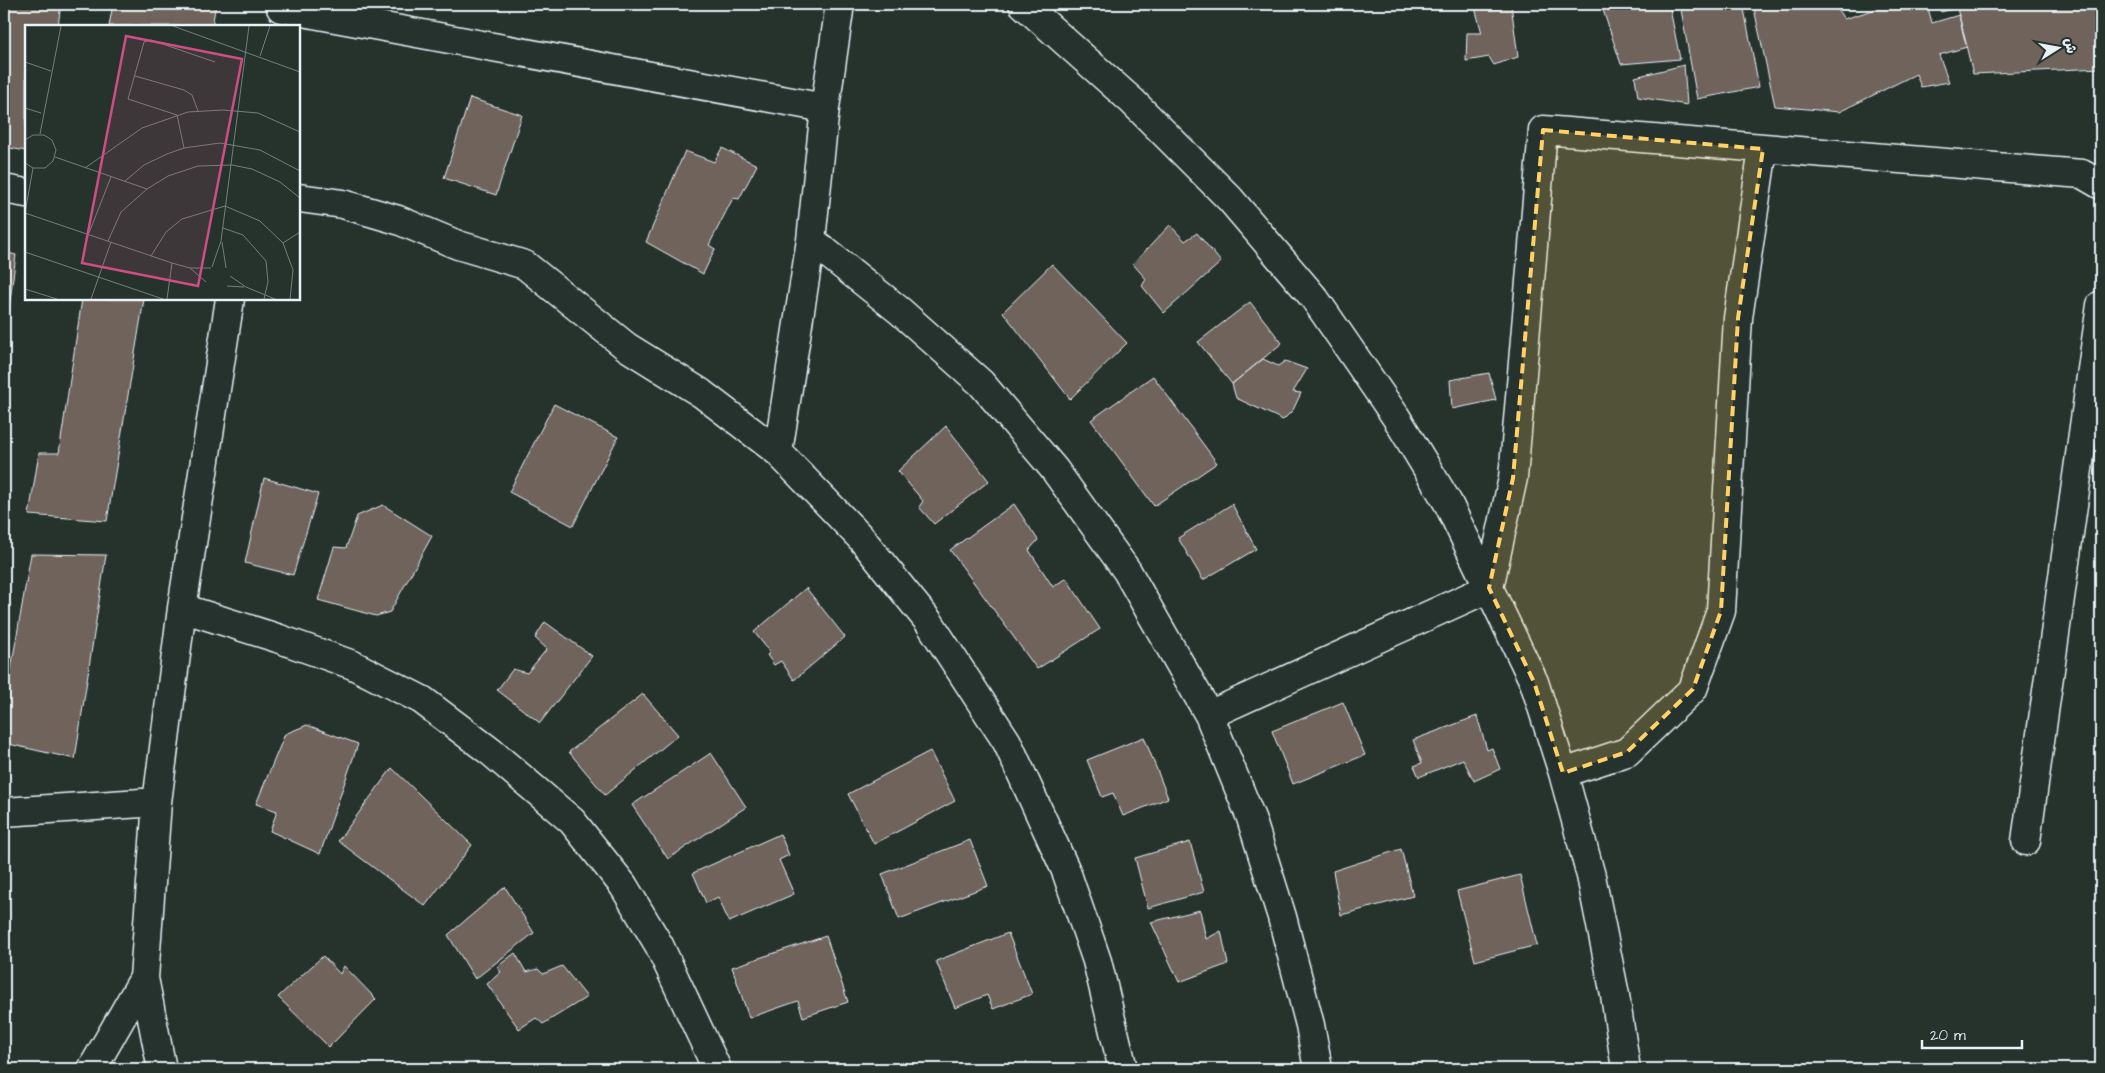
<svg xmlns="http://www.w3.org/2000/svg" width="2105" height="1073" font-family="'Architects Daughter','Playpen Sans Arabic',sans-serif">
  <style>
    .building { fill: #6f635b; stroke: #e8f1f8 }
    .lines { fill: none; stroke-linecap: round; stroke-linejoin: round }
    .street-casing { stroke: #e8f1f8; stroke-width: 31 }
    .street { stroke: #26332d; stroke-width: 28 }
    .marked { fill: #ffd166; fill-opacity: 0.2; stroke: #ffd166; stroke-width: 4; stroke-dasharray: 10 6; stroke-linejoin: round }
    .inset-road { fill: none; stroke: #747f7e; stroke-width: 1 }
    .view { fill: #cc4e82; fill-opacity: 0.15; stroke: #cc4e82; stroke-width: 2.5 }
    .inset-edge { fill: none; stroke: #e8f1f8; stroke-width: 2.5 }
  </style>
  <rect width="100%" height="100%" fill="#26332d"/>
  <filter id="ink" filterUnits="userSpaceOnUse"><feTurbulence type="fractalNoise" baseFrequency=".02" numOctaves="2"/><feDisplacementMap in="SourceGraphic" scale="10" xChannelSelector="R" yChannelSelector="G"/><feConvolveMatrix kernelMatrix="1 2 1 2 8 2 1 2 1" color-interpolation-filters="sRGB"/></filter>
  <g filter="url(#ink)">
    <!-- building -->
    <path class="building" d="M 4,4 L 61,4 L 58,26 L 26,26 L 26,151 L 4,147 Z
      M 113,4 L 216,4 L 212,26 L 109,26 Z
      M 1492,4 L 1511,4 L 1518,57 L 1494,65 L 1489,57 L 1466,61 L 1467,33 L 1482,33 L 1475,8 Z
      M 1601,4 L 1669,4 L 1680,59 L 1621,64 Z
      M 1680,4 L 1743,4 L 1759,87 L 1697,99 Z
      M 1753,4 L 1870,4 L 1838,10 L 1844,19 L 1886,6 L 1886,4 L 1927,4 L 1932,23 L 1959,15 L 1967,47 L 1939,55 L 1949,82 L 1921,87 L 1916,74 L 1839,112 L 1775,106 Z
      M 1938,4 L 2101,4 L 2101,68 L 1973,74 L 1957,8 L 1941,12 Z
      M 1684,65 L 1687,105 L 1638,97 L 1635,77 Z
      M 470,98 L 522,115 L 496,195 L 444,178 Z
      M 722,148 L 757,165 L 739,199 L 733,198 L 709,245 L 715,249 L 703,274 L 646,242 L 685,151 L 714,162 Z
      M 1170,225 L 1185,241 L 1197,233 L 1221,262 L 1164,313 L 1142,286 L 1146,279 L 1133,264 Z
      M 4,252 L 16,255 L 4,347 Z
      M 1052,264 L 1127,343 L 1070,399 L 1003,312 Z
      M 82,299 L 144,299 L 107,521 L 29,515 L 39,453 L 59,453 Z
      M 1250,302 L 1282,343 L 1232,384 L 1198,342 Z
      M 1263,359 L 1278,366 L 1285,361 L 1307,369 L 1293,392 L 1301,393 L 1293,410 L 1283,420 L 1236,398 L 1232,384 Z
      M 1489,373 L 1496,400 L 1452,409 L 1450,380 Z
      M 1153,376 L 1217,463 L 1154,506 L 1091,420 Z
      M 554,404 L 618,437 L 573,526 L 509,492 Z
      M 946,426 L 989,481 L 934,524 L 919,507 L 923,501 L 898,471 Z
      M 264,478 L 318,494 L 293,575 L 245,563 Z
      M 1014,504 L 1038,540 L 1029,550 L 1053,587 L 1066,578 L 1100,629 L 1037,669 L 950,550 Z
      M 1232,504 L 1256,549 L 1203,580 L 1178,538 Z
      M 383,505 L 432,536 L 390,612 L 376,616 L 318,600 L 334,547 L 346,548 L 357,516 Z
      M 31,554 L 106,555 L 75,759 L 4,743 L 4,709 Z
      M 806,588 L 845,637 L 794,680 L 781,661 L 774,665 L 767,655 L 770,652 L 754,632 Z
      M 545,622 L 592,656 L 540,723 L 497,690 L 513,669 L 527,673 L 547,649 L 535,638 Z
      M 643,694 L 678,735 L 605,795 L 569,752 Z
      M 1343,702 L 1365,755 L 1293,784 L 1272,731 Z
      M 1477,716 L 1487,750 L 1492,748 L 1500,769 L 1474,781 L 1463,759 L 1419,777 L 1414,766 L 1422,763 L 1413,740 Z
      M 307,725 L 358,744 L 320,854 L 270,831 L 277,811 L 256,804 L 285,734 Z
      M 1144,737 L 1168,798 L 1123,816 L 1113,793 L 1102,797 L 1087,760 Z
      M 930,751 L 955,801 L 874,844 L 848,794 Z
      M 711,753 L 746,807 L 668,859 L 632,805 Z
      M 392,768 L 472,845 L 425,906 L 338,841 Z
      M 780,834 L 789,855 L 779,860 L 794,894 L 729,922 L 718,897 L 706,903 L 693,873 Z
      M 970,840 L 988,886 L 899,919 L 882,874 Z
      M 1190,842 L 1204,892 L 1148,908 L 1135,858 Z
      M 1401,849 L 1413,896 L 1341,915 L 1333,871 Z
      M 1520,875 L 1537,945 L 1475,961 L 1457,891 Z
      M 505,887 L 534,933 L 475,979 L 448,935 Z
      M 1200,910 L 1206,939 L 1221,931 L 1228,964 L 1179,982 L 1151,922 Z
      M 1008,933 L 1032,994 L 993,1009 L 987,995 L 955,1008 L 936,961 Z
      M 826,936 L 848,1002 L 803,1017 L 798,1001 L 749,1018 L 732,967 Z
      M 515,953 L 526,972 L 538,969 L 543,974 L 562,966 L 587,997 L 543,1024 L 536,1018 L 519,1029 L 487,984 L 501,972 L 497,967 Z
      M 323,956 L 340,974 L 344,966 L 376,999 L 329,1047 L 278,997 Z"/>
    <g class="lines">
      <!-- street casing -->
      <g class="street-casing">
        <path id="street" d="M 1023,4 L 1132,101 L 1230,199 L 1315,299 L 1396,417 L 1448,503 L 1534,682 L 1563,773 L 1591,876 L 1615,995 L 1626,1069
          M 281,8 L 825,108
          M 4,189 L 26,193
          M 299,198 L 343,204 L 398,220 L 458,245 L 525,265 L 627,347 L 701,393 L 778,452 L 861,538 L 929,622 L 1007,742 L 1066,871 L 1097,961 L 1123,1069
          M 811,240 L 900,311 L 981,383 L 1054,469 L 1127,571 L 1209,715 L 1251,818 L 1282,917 L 1310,1025 L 1318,1069
          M 778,452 L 811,240 L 825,108 L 840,4
          M 182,608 L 277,638 L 353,665 L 422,700 L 491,752 L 572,821 L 623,885 L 659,945 L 717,1069
          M 1209,715 L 1489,588 L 1513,478 L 1543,130 L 2082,174 L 2101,185
          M 1563,773 L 1627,752 L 1693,689 L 1721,611 L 1738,318 L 1763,149
          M 4,812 L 157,802
          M 2026,841 L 2101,305
          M 92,1069 L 144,978
          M 162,1069 L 144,978 L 157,802 L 182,608 L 230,299"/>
      </g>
      <!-- street -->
      <use href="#street" class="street"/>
    </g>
  </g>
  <!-- marked area -->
  <path class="marked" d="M 1543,130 L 1763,149 L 1738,318 L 1721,611 L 1693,689 L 1627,752 L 1563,773 L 1534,682 L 1489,588 L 1513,478 Z"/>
  <!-- overview -->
  <g transform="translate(25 25)">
    <rect width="275" height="275" fill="#26332d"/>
    <path class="inset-road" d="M 148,1 L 275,47M 235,31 L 245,1M 0,37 L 26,46M 110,51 L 159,65 L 167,70 L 173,86M 0,83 L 16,88M 15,109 L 36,1M 0,115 L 8,110 L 19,110 L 27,115 L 31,125 L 28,136 L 20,143 L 8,143 L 0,138M 159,123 L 152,90 L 103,74 L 119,17 L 126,15 L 190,37M 30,132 L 122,164M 60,143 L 117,103 L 163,87 L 198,85 L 233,88 L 275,107M 100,156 L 119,140 L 142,129 L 159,123 L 195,118 L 235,125 L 275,146M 0,188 L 147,238 L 165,243 L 186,243M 0,188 L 8,143M 198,203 L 218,210 L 241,236 L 243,257 L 239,274M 64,208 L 86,152M 83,216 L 96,187 L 122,164 L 143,151 L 173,141 L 207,140 L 227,144 L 255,157 L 275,173M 197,217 L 201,243M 258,218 L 275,207M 0,227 L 138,274M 126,231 L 141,207 L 157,194 L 200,181 L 235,196 L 258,218 L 268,245 L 265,274M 187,242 L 196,216 L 224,1M 165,243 L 181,257M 205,251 L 221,262 L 250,274M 202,261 L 219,262M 0,264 L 32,274M 66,274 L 86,217M 142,274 L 147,238"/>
    <path class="view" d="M 101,11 L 217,34 L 173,261 L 57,238 Z"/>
    <rect width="275" height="275" class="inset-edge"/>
  </g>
  <!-- margin -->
  <rect width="2105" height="1073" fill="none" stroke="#26332d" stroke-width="20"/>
  <rect x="10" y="10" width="2085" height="1053" fill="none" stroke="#e8f1f8" stroke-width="2" filter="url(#ink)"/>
  <!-- north arrow -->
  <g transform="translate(2058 48) rotate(79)" stroke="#26332d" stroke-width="4" paint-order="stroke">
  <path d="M0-4L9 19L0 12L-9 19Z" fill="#e8f1f8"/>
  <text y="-8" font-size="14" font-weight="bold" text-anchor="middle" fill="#e8f1f8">ش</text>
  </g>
  <!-- scale -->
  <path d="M1922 1040v8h100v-8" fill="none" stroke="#e8f1f8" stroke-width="2.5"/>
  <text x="1930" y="1040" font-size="15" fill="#e8f1f8" stroke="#26332d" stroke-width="4" paint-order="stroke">20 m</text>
</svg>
